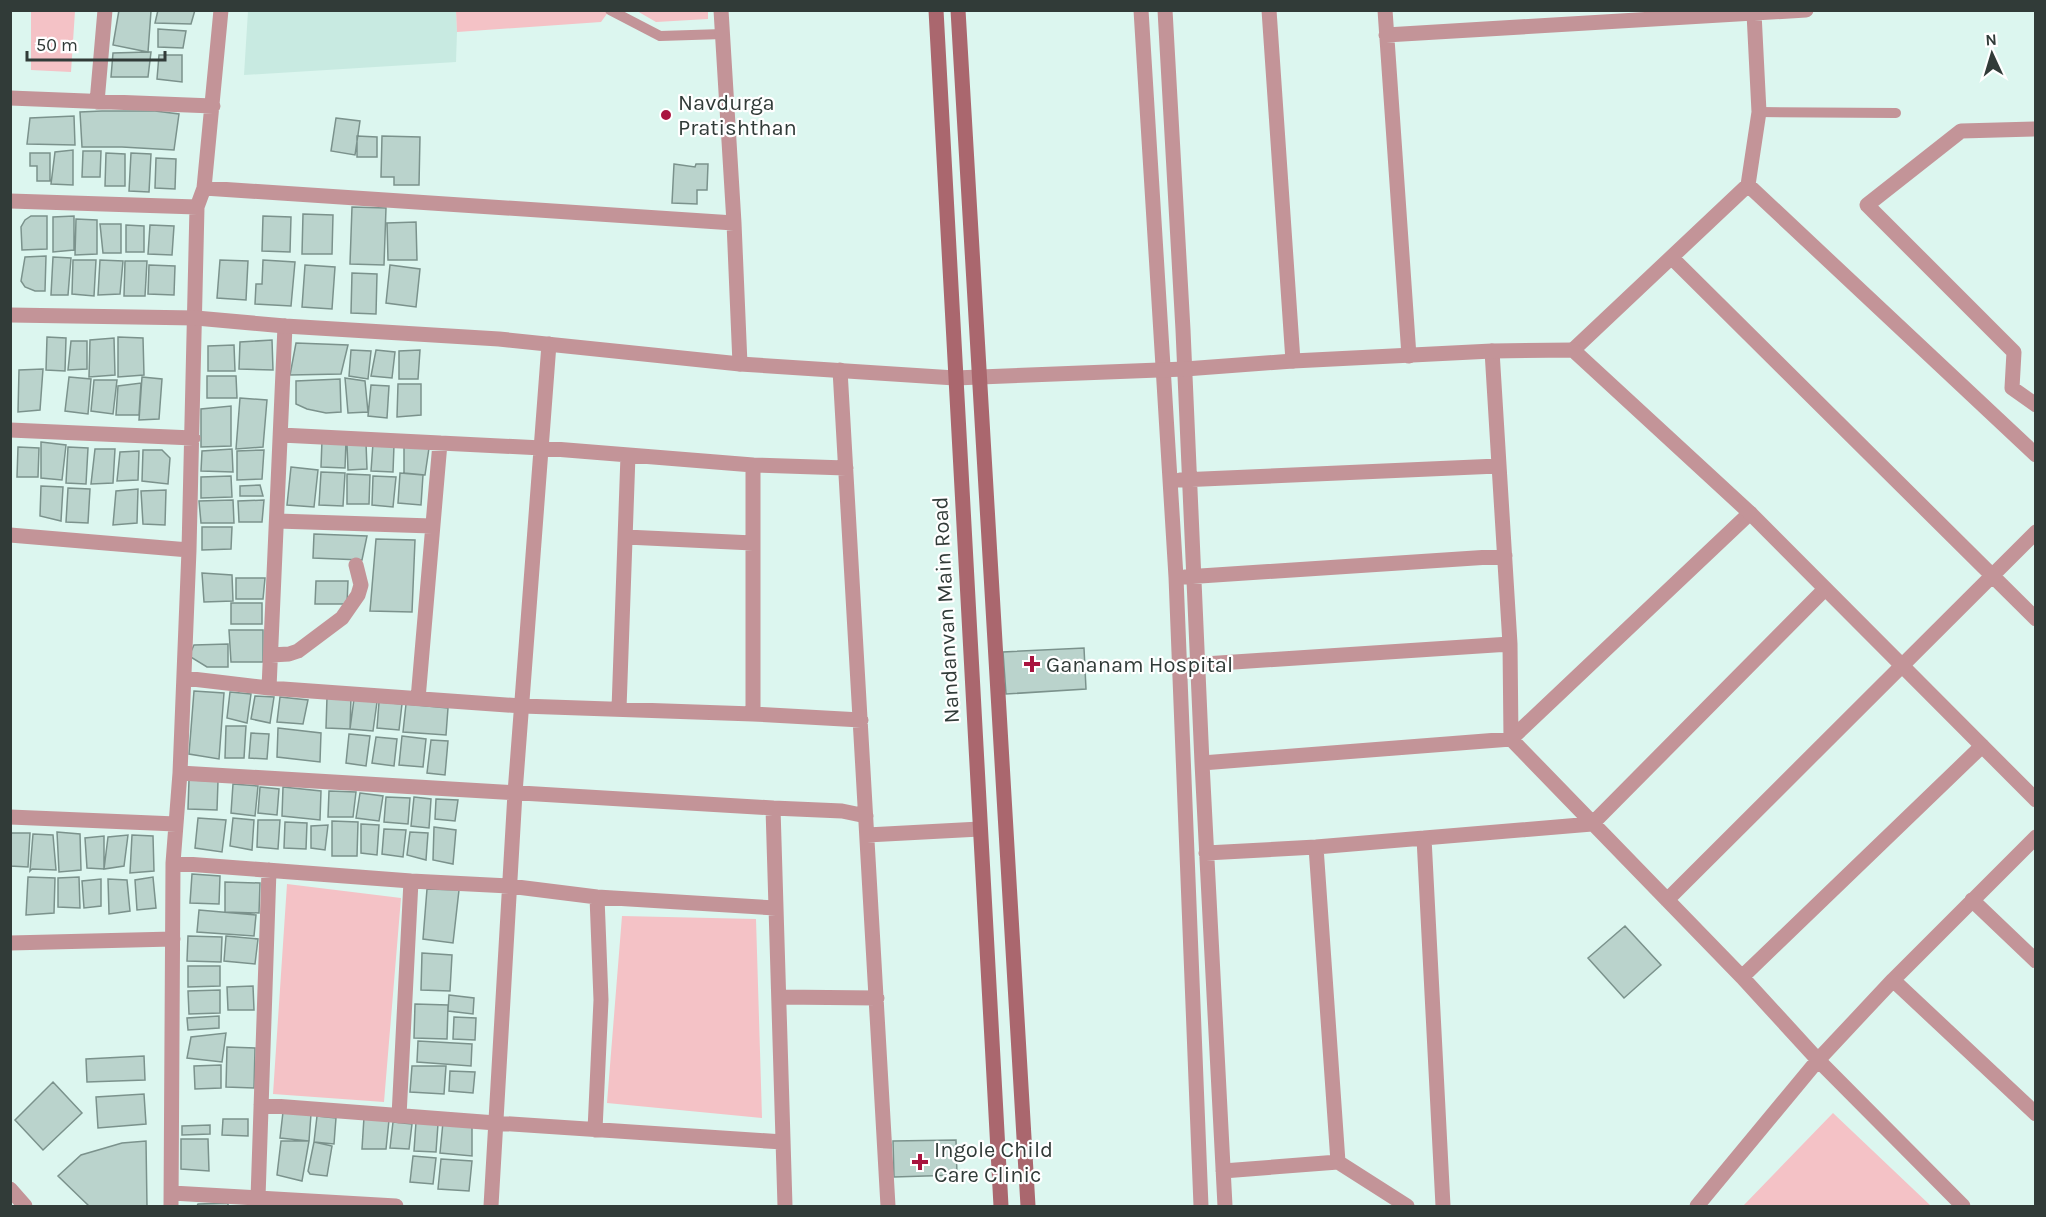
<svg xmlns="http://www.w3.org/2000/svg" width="2046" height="1217" font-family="Karla,sans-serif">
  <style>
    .built { fill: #c8eae1 }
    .green { fill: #f4c2c6 }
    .building { fill: #bad3cc; stroke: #7b928c; stroke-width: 1.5 }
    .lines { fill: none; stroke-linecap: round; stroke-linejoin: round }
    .service { stroke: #c39498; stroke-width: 10 }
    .minor { stroke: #c39498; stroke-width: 15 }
    .tertiary { stroke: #c39498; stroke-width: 15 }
    .secondary { stroke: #aa676e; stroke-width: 15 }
    .poi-dot { fill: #a9133e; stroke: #fff; stroke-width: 2 }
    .labels { text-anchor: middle; stroke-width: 4.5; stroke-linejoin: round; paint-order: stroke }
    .poi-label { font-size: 22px; fill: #313b38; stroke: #fff; text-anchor: start }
    .street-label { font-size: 22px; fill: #313b38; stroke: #fff }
  </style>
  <rect width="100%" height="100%" fill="#dcf6ef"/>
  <!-- built -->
  <path class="built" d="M 248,11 L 456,11 L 457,32 L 456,62 L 244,75 Z"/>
  <!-- green -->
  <path class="green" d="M 31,11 L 75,11 L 71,72 L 31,70 Z
    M 456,11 L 609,11 L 601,22 L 457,32 Z
    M 637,11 L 708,11 L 708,19 L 656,22 Z
    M 287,884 L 401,898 L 384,1102 L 273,1094 Z
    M 622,916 L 756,919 L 762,1118 L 607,1103 Z
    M 1833,1113 L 1931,1206 L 1743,1206 Z"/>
  <!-- building -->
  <path class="building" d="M 119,10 L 151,11 L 148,52 L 113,45 Z
    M 158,10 L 195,10 L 191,24 L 155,23 Z
    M 158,29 L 186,31 L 183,48 L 158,47 Z
    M 148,52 L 151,52 L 148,77 L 111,77 L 113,53 Z
    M 159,55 L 182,55 L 182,82 L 157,79 Z
    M 102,111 L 155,111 L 179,114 L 174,150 L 122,147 L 82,147 L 80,112 Z
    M 74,116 L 75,145 L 27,144 L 30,118 Z
    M 336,118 L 360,121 L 355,155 L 331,151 Z
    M 357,136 L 377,137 L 377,157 L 357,157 Z
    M 382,136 L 420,137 L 419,185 L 394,185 L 394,177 L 381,177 Z
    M 73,150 L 73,185 L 51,184 L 55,152 Z
    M 83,151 L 101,151 L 100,177 L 82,177 Z
    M 30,153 L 50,153 L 50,181 L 37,181 L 37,166 L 30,166 Z
    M 106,153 L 125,154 L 125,186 L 105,186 Z
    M 131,153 L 151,154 L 149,192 L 129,191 Z
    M 156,158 L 176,159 L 175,189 L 155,188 Z
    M 674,164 L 695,167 L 696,164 L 708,164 L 707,190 L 697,190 L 697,204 L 672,203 Z
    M 352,207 L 386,208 L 384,265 L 350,264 Z
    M 303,214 L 333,215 L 332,254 L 302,254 Z
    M 31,216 L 47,216 L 47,249 L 22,250 L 21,227 L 25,220 Z
    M 74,216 L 74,250 L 53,252 L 53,217 Z
    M 263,216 L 291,217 L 290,252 L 262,251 Z
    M 76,219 L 97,220 L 97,254 L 75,255 Z
    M 416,222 L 417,260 L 388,260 L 387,223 Z
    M 100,224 L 121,224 L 121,253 L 103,253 Z
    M 126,225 L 144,226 L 144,252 L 126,252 Z
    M 150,225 L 174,226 L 172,255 L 148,254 Z
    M 46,256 L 45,291 L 35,291 L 25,287 L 21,281 L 25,257 Z
    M 53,257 L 71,258 L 68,295 L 51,295 Z
    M 73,260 L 96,260 L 94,296 L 72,294 Z
    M 100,260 L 123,261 L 120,294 L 98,295 Z
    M 220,260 L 248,261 L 246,300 L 217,298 Z
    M 263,260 L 295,262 L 291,306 L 255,304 L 256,284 L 262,284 Z
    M 125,261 L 147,261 L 145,296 L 124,296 Z
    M 149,265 L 175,266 L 174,295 L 148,294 Z
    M 305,265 L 335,267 L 332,309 L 302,307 Z
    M 390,265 L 420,269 L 416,307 L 386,303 Z
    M 352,273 L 377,274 L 376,314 L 351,313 Z
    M 47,337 L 66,338 L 65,371 L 46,370 Z
    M 118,337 L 143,338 L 144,375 L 118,377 Z
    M 114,338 L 115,375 L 89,377 L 90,340 Z
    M 272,340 L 273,370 L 239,369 L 240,342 Z
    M 71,341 L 87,341 L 87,369 L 68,370 Z
    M 296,343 L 348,345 L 341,374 L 290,375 Z
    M 234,345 L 235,371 L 208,371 L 208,346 Z
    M 351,350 L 371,351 L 368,379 L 349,376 Z
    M 376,350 L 395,352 L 392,378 L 371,376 Z
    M 420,350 L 418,379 L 399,379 L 399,351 Z
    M 43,369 L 40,410 L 18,412 L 19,370 Z
    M 207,376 L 236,376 L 237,398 L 207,398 Z
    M 69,377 L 91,379 L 88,414 L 65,411 Z
    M 142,377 L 162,379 L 159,419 L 139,420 Z
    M 345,378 L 365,381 L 368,412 L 348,413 Z
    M 340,379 L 341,412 L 326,413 L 307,409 L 296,404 L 296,381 Z
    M 94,380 L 117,380 L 113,414 L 91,411 Z
    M 141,383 L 139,415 L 116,415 L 118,386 Z
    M 398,384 L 421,384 L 421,415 L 397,417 Z
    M 371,385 L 389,386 L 387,418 L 368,416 Z
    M 240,398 L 267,400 L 263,447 L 236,449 Z
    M 231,406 L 231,446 L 201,447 L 201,409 Z
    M 322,440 L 346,441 L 345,468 L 321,467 Z
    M 41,442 L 66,445 L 62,480 L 41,478 Z
    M 366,443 L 367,469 L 348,470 L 347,444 Z
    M 373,443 L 394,445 L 393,472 L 371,471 Z
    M 404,446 L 429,448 L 425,475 L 404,473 Z
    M 18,447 L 39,448 L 38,477 L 17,477 Z
    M 68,447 L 88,448 L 86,484 L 66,483 Z
    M 95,449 L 115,449 L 113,483 L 91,484 Z
    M 232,449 L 233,472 L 201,471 L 202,451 Z
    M 143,450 L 162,450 L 170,458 L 168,484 L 142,481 Z
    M 264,450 L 262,479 L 237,480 L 237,451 Z
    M 139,451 L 138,480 L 117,481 L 120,452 Z
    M 291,467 L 318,470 L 314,507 L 287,505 Z
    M 321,472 L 345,473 L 343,506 L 319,505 Z
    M 400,473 L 423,475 L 421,505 L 398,503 Z
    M 347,474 L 370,475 L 369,504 L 347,504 Z
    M 231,476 L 232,497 L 201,498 L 201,477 Z
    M 373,476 L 396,477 L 393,507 L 372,505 Z
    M 260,485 L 263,496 L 240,496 L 240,486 Z
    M 41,486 L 63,487 L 61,521 L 40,516 Z
    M 68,488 L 90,489 L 88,523 L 66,522 Z
    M 138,489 L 137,523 L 113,525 L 116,491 Z
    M 166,490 L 165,525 L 143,524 L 141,491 Z
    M 233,500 L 234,523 L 201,523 L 199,501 Z
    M 264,500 L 262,522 L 239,522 L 238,501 Z
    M 202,527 L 232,527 L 231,549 L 202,550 Z
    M 314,534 L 367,536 L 362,560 L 313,558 Z
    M 376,539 L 415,540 L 412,612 L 370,611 Z
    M 202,573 L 232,575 L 233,601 L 204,602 Z
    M 236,578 L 265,578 L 263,599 L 236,599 Z
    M 316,581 L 348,581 L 347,604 L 315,604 Z
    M 231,603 L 262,603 L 262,624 L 231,624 Z
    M 229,630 L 263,630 L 263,662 L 231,662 Z
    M 228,644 L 228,667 L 207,667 L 189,656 L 194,645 Z
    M 1084,648 L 1086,689 L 1006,694 L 1003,652 Z
    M 194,691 L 224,693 L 219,759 L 189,754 Z
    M 230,692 L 251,694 L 247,723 L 227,718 Z
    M 255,696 L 274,697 L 270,723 L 251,719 Z
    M 280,697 L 308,700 L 303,724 L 277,722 Z
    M 327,697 L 351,697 L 350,729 L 326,728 Z
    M 354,699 L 377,702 L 373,731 L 350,729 Z
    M 379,702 L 402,704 L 399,730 L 377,728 Z
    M 406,704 L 448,708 L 446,735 L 403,732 Z
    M 226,726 L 246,726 L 244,758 L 225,758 Z
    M 278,728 L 321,733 L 320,762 L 277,757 Z
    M 251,733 L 269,734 L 267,759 L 249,758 Z
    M 349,734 L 370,736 L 366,766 L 346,763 Z
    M 402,736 L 426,739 L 423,767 L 399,765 Z
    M 376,737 L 397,739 L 394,766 L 372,763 Z
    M 431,740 L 448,741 L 445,775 L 427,773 Z
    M 189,780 L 218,781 L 217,810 L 188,809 Z
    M 233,784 L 258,786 L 255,816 L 231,813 Z
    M 260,787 L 279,789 L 277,815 L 258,813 Z
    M 283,787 L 321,791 L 320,820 L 282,816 Z
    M 329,791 L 356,792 L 353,817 L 328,817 Z
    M 360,793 L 383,796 L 379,821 L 356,818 Z
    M 386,797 L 410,798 L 408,824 L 384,822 Z
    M 414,797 L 431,799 L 429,828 L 411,826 Z
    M 436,799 L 458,800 L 455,821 L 435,819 Z
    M 198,818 L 226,820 L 222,852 L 195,848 Z
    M 233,818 L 254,820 L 252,850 L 230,846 Z
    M 258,820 L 280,820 L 278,849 L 257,847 Z
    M 332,821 L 358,822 L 357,856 L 332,856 Z
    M 285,822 L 307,823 L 306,849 L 284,848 Z
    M 361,824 L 379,825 L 377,855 L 361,853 Z
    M 328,825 L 325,850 L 311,848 L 311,826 Z
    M 434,827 L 456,830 L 453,864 L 433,860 Z
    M 384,829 L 406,830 L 403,857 L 382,854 Z
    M 57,832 L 80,834 L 81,870 L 59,872 Z
    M 410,832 L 428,833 L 426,860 L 407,855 Z
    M 10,833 L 30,833 L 28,867 L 10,866 Z
    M 33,834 L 53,835 L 56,870 L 32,869 L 30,871 Z
    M 128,835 L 124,866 L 104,869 L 108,837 Z
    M 132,835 L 153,836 L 154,871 L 130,873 Z
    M 104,836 L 104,869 L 87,868 L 85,838 Z
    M 192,874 L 220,876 L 219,904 L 190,903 Z
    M 28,877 L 55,878 L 54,913 L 26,915 Z
    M 79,877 L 80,908 L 58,907 L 58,878 Z
    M 153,877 L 156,908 L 137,910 L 135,880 Z
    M 101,879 L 101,906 L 84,908 L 82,881 Z
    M 108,879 L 127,880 L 130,911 L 109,914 Z
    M 225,882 L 260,883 L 259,913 L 225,912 Z
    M 427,889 L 459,890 L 453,943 L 423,939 Z
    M 199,910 L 256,915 L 254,936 L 197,932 Z
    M 1625,926 L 1661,965 L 1624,998 L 1588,958 Z
    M 188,936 L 222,937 L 221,962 L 187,961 Z
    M 226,936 L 258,939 L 255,964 L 224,961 Z
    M 422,953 L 452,955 L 450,991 L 421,990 Z
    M 188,966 L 220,966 L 220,986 L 188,987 Z
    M 253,986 L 254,1010 L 228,1010 L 227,987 Z
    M 220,990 L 220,1013 L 189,1014 L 188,991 Z
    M 449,995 L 474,998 L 473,1014 L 448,1011 Z
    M 415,1004 L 448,1005 L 447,1039 L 414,1038 Z
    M 219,1016 L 219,1028 L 188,1030 L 187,1018 Z
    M 454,1017 L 476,1018 L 475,1040 L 453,1039 Z
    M 226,1033 L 222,1062 L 187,1058 L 191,1037 Z
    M 418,1041 L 472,1044 L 471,1066 L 417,1062 Z
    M 227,1047 L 255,1048 L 254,1088 L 226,1087 Z
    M 144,1056 L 145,1080 L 87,1082 L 86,1059 Z
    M 221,1065 L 221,1088 L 195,1089 L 194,1066 Z
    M 412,1066 L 446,1066 L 444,1094 L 410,1092 Z
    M 450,1071 L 475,1072 L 473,1093 L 449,1091 Z
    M 53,1082 L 82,1113 L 43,1150 L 15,1120 Z
    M 144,1094 L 146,1124 L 98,1128 L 96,1097 Z
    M 283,1112 L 311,1114 L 309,1141 L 280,1138 Z
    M 317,1116 L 336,1118 L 334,1144 L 314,1142 Z
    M 364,1117 L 389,1120 L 386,1149 L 362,1149 Z
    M 223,1119 L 248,1119 L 248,1136 L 222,1135 Z
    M 393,1122 L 412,1124 L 409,1149 L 390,1148 Z
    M 416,1122 L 438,1124 L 436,1152 L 414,1151 Z
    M 443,1122 L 472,1125 L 472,1156 L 440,1153 Z
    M 210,1125 L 210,1134 L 182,1135 L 182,1126 Z
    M 181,1139 L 208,1139 L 209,1171 L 181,1169 Z
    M 956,1140 L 957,1175 L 894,1177 L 893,1141 Z
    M 146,1141 L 147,1206 L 89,1206 L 58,1176 L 81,1155 L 122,1143 Z
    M 281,1141 L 309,1141 L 302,1181 L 277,1175 Z
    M 314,1142 L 332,1146 L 327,1176 L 310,1174 L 308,1171 Z
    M 413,1156 L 436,1158 L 433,1184 L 410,1182 Z
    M 441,1159 L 472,1161 L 469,1191 L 438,1189 Z
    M 228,1203 L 228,1206 L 197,1206 L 198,1204 Z"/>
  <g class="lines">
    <!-- service -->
    <path class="service" d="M 610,10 L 660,36 L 723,34
      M 1759,112 L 1896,113"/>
    <!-- minor -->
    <path class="minor" d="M 721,10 L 734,223
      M 1141,10 L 1176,577 L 1201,1206
      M 1165,10 L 1183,330 L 1202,763 L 1225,1206
      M 1269,10 L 1293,361
      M 1385,10 L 1409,356
      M 1386,35 L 1754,13 L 1754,10
      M 10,98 L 213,106
      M 97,102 L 105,10
      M 2036,129 L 1961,131 L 1867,205 L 2014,352 L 2012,388 L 2036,405
      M 1748,185 L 1759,112 L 1754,13 L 1806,10
      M 204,188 L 734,223 L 740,364
      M 10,201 L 197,207
      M 1672,258 L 2036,619
      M 1573,350 L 1748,185 L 2036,455
      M 840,370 L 888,1206
      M 10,430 L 193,438
      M 281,435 L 542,448 L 753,465 L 753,714 L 522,706 L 269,688 L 285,326
      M 753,465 L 846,468
      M 1180,480 L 1498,466
      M 1750,513 L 1511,739 L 1742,977 L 1818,1060 L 1963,1206
      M 277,521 L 432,526
      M 10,535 L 189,550
      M 626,537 L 753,543
      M 1185,577 L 1505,556
      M 271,655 L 289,654 L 298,651 L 342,618 L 358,595 L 361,585 L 356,565
      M 1189,665 L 1510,644
      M 184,678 L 269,688
      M 418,699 L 440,443
      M 619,709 L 628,455
      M 753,714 L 861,720
      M 1202,763 L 1511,739 L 1510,644 L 1492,351
      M 180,773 L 773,808 L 785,1206
      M 773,808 L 842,811 L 866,816
      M 10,817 L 176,824
      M 867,835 L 980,829
      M 1424,838 L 1443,1206
      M 1206,853 L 1316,847 L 1592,824 L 1825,589
      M 173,863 L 411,881 L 509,886 L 597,897 L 776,908
      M 1667,900 L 2036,532
      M 1972,900 L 2036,961
      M 10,943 L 173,939
      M 1742,977 L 1982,746
      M 1893,980 L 2036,1114
      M 779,997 L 877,998
      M 261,1105 L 496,1123 L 783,1142
      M 399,1116 L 411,881
      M 595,1130 L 601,1000 L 597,897
      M 1338,1162 L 1407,1206
      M 1223,1171 L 1338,1162 L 1316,847
      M 172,1193 L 396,1206
      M 258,1198 L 269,870
      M 171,1206 L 173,863 L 180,773 L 189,550 L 197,207 L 204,188 L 221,10
      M 491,1206 L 515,793 L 549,344
      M 1697,1206 L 1818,1060 L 1893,980 L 2036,837"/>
    <!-- tertiary -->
    <path class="tertiary" d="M 10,315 L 196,318 L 285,326 L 499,339 L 740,364 L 955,378 L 1185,369 L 1293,361 L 1492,351 L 1573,350 L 1750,513 L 2036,800
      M 10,1189 L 25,1206"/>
    <!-- secondary -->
    <path class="secondary" d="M 936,10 L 1001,1206
      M 958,10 L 1028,1206"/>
  </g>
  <!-- markers -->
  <g class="poi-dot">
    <circle cx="666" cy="115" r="6"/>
    <path d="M1029 655h6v6h6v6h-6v6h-6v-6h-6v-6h6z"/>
    <path d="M917 1153h6v6h6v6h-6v6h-6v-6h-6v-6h6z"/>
  </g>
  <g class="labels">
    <!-- poi labels -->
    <g class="poi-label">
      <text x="678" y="110">Navdurga<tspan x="678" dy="25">Pratishthan</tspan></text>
      <text x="1046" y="672">Gananam Hospital</text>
      <text x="934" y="1157">Ingole Child<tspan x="934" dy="25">Care Clinic</tspan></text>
    </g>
    <!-- street labels -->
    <g class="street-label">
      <text transform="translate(945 610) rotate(-93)" y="8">Nandanvan Main Road</text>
    </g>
  </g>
  <!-- border -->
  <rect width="2046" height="1217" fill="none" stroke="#313b38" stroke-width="24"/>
  <!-- north arrow -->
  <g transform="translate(1992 54) rotate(356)" stroke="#ffffff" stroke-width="4.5" paint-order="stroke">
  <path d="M0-4.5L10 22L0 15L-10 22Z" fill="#313b38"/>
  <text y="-9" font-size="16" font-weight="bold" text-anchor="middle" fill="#313b38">N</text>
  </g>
  <!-- scale -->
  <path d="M27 51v9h138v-9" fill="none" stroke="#313b38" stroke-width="3"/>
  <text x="36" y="51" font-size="18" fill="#313b38" stroke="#ffffff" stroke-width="4.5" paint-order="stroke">50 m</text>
</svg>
